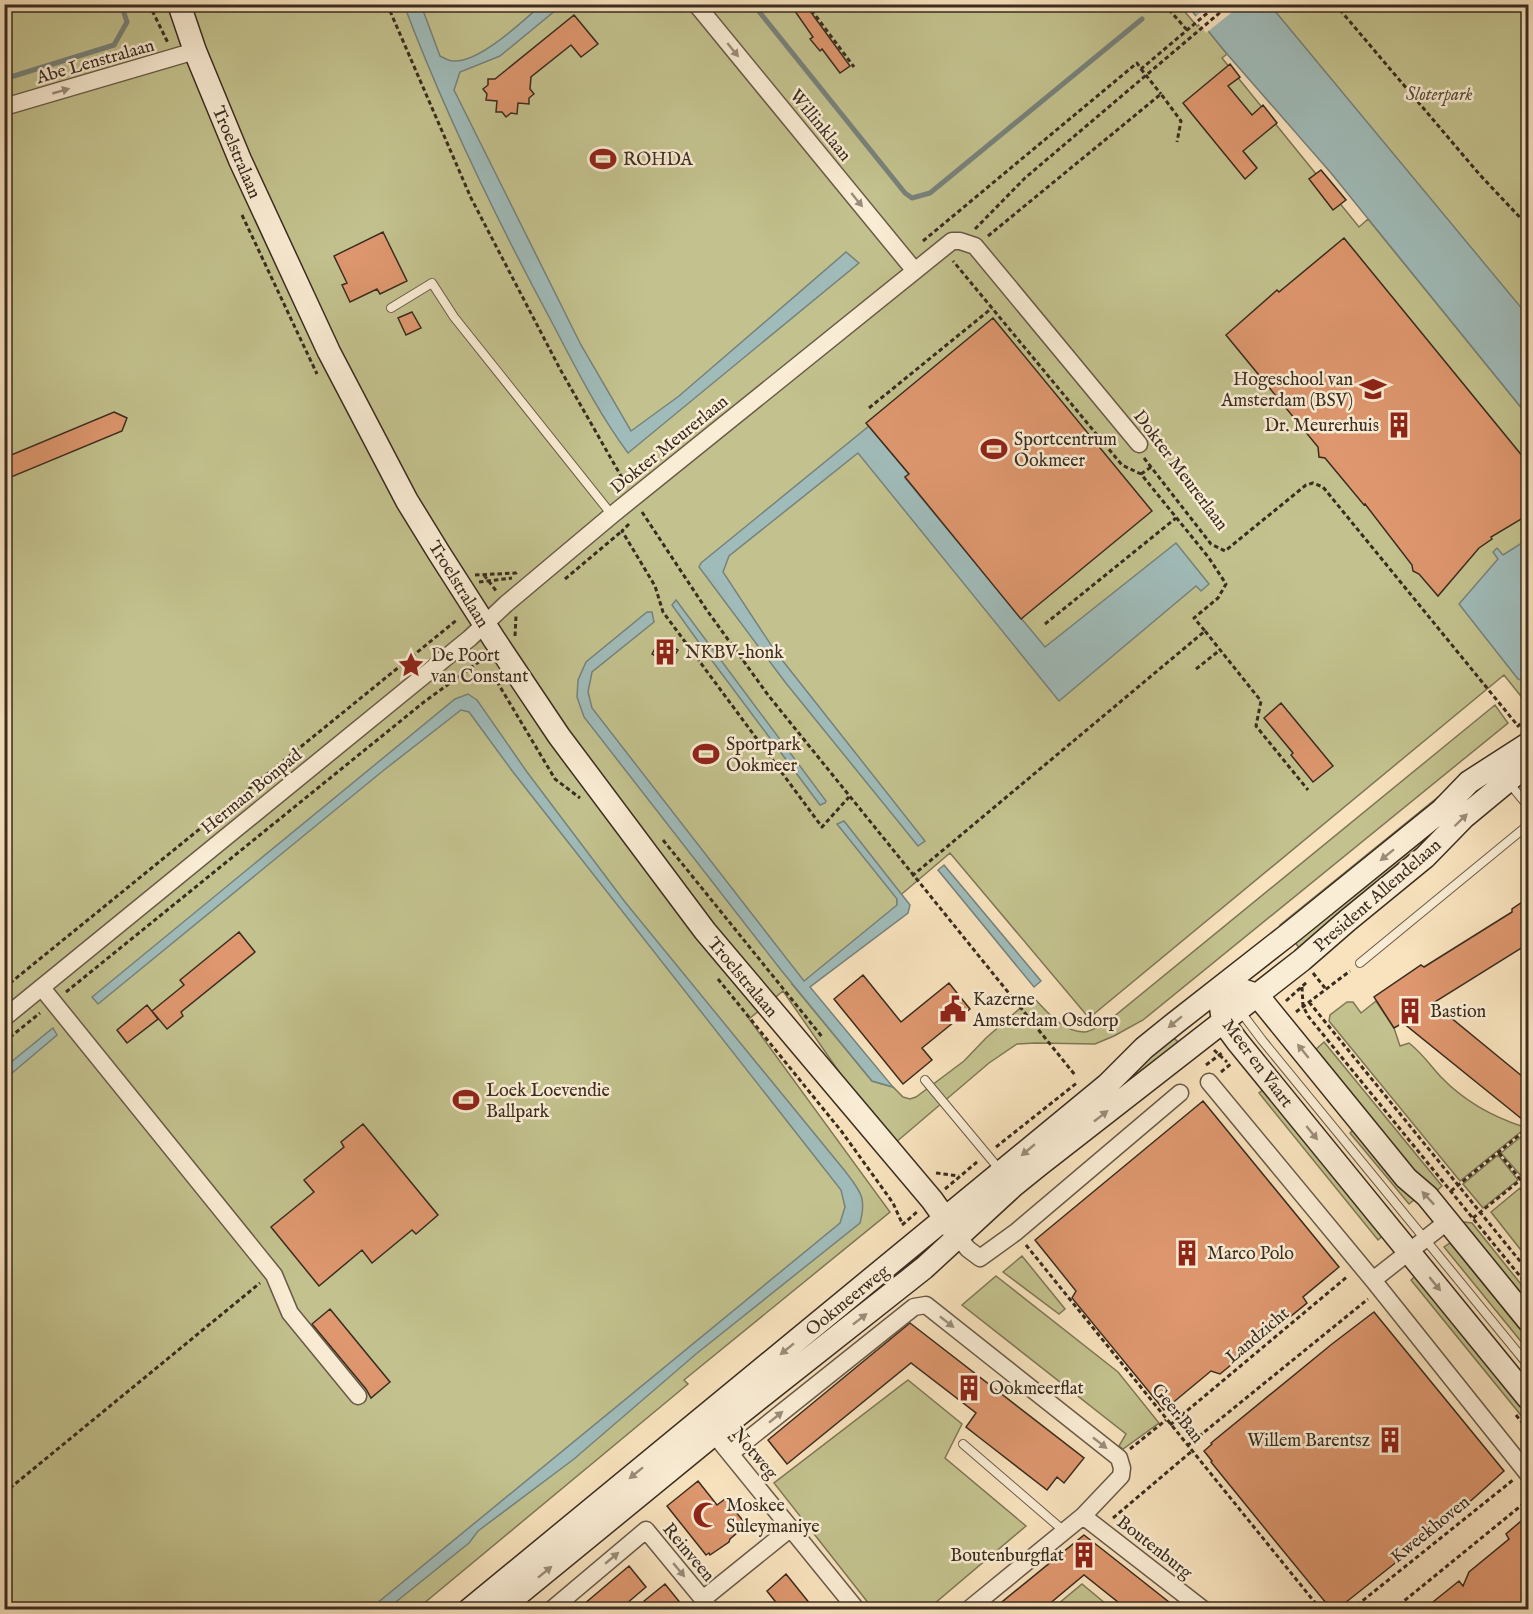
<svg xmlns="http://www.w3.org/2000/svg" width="1533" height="1614" font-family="'IM FELL English',serif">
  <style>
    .green { fill: #c3c28e; stroke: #7e7757; stroke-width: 1.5 }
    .water { fill: #a0bcba; stroke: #77827c; stroke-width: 1.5 }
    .pier { fill: #f8e3be }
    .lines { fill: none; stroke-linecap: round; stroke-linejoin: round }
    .stream { stroke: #77827c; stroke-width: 5 }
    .building { fill: #de976e; stroke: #3a2c20; stroke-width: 1.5 }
    .lane-casing { stroke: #6a5a48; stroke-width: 10 }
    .street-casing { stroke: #6a5a48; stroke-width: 19 }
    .secondary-casing { stroke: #3a2c20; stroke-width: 25 }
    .path { stroke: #3a2c20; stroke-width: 3; stroke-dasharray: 4.5 3; stroke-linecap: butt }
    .lane { stroke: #faedd5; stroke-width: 8 }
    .street { stroke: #faedd5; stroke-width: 16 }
    .secondary { stroke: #faedd5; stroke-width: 22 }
    .oneway { fill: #9a8c7a }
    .labels { text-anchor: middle; stroke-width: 5; stroke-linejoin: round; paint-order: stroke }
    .street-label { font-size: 18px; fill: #3a2c20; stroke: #faedd5 }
    .park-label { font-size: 18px; font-style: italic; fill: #5c523c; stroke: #faedd5 }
    .poi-label { font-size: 18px; fill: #3a2c20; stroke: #faedd5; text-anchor: start }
  </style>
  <rect width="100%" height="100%" fill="#f8e3be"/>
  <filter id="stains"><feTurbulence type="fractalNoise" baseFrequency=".00333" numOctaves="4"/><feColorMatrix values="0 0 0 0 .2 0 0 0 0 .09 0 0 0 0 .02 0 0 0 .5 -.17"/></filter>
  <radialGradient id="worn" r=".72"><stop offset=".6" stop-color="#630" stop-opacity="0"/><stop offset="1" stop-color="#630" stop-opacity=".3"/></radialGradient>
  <!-- green -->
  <path class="green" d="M 4,5 L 1179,5 L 1197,26 L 1202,23 L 1227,54 L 1222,58 L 1359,227 L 1368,219 L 1528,416 L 1528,655 L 1524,681 L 1528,677 L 1528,705 L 1504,675 L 1089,1018 L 950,853 L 897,898 L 897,906 L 805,982 L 792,984 L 872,1081 L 893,1087 L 903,1097 L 910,1099 L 916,1097 L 964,1061 L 986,1038 L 1033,997 C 1046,1011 1063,1032 1084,1032 C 1090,1032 1099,1026 1106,1023 L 1495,705 L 1508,723 L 1143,1020 L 1114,1036 L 1095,1044 L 1036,1043 L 1017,1044 L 989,1063 L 895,1143 L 858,1099 L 783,991 L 749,1019 L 890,1212 L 684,1380 L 688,1384 L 417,1609 L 5,1609 Z
    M 1250,5 L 1528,5 L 1528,349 Z
    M 1464,776 L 1467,779 L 1283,928 L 1280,925 Z
    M 1475,784 L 1491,786 L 1303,953 L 1294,941 Z
    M 1376,1001 L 1394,1028 L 1400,1046 L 1409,1043 C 1422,1053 1430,1065 1441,1077 C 1464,1101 1493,1117 1524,1127 L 1528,1119 L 1528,1126 L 1460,1181 L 1329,1021 L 1330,1015 L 1347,1002 L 1353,1002 L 1361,1013 Z
    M 1170,1034 L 1180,1044 L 1035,1161 Z
    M 1324,1042 L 1442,1186 L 1432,1195 L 1314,1051 Z
    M 1267,1087 L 1387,1232 L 1378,1240 L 1259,1093 Z
    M 1356,1127 L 1419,1196 L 1409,1204 L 1350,1133 Z
    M 1528,1131 L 1528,1172 L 1522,1177 L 1501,1153 Z
    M 1498,1155 L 1518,1180 L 1483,1208 L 1463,1184 Z
    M 1520,1188 L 1528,1199 L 1528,1259 L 1491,1212 Z
    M 1464,1222 L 1472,1223 L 1528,1293 L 1528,1313 L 1459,1225 Z
    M 1450,1243 L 1528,1339 L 1528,1350 L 1444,1247 Z
    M 1022,1256 L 1065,1309 L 1059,1314 L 1003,1272 Z
    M 1420,1272 L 1528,1405 L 1528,1424 L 1411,1280 Z
    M 996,1276 L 1118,1372 L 1159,1423 L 1123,1449 L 1119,1446 L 1126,1434 L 962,1305 Z
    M 908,1380 L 962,1424 L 945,1458 L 1026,1526 L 928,1609 L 873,1609 L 774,1483 Z
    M 1082,1584 L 1112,1609 L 1052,1609 Z"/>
  <!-- water -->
  <path class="water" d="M 404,5 L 421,5 L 440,56 C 444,58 449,61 453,61 C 479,63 523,21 541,5 L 562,5 L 500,56 L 460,72 L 454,90 L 581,345 L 631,431 L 679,396 L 846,252 L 859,263 L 628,453 C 596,410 573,362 548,315 C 494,214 444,111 404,5 Z
    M 1187,5 L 1270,5 L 1528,316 L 1528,416 L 1331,173 L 1227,54 Z
    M 869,426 L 909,474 L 905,478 L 1045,647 L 1176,543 L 1209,584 L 1201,591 L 1196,586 L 1059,701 L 858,453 L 729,556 L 723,572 L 775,651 L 925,841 L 918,846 L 785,682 L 699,567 L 701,563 Z
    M 1528,539 L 1528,677 L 1524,681 L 1518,679 L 1459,604 L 1498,559 L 1493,552 L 1497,548 L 1503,555 Z
    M 676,600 L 826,801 L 825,803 L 820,805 L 710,658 L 672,605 Z
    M 647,612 L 652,612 L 654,622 L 592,672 L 588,692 L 592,708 L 804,981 L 897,905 L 897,899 L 837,824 L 844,821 L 910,905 L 908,913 L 810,987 L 893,1087 L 872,1081 L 781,970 L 584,717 L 577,697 L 578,680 L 586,662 Z
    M 468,694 L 477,700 L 527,772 L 625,902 L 845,1171 C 860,1191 867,1197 860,1223 L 696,1354 L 574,1459 L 478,1531 L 469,1543 L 387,1609 L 370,1609 L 840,1223 L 845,1207 L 841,1190 L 513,772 L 469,712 L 461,710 L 384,770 L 98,1004 L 92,997 L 455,699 Z
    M 944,865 L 1041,981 L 1034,987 L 938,870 Z
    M 53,1028 L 57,1035 L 5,1079 L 5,1067 Z"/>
  <!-- pier -->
  <path class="pier" d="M 1210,4 L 1241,4 L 1241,5 L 1206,33 L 1194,18 Z"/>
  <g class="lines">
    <!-- stream -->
    <path class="stream" d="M 753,4 L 905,193 L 912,198 L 930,193 L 1142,19
      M 4,79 L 114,45 L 127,22 L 121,4"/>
  </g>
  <!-- building -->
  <path class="building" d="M 790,4 L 805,4 L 850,66 L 840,73 L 822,49 L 820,51 L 810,39 L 813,37 Z
    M 574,15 L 598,44 L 581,57 L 571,45 L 531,77 L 530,89 L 534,94 L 529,98 L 529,104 L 518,103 L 517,114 L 511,113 L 506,117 L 502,112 L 496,112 L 497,101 L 486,100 L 487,94 L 483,89 L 488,85 L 488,79 L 495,79 Z
    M 1230,64 L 1240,77 L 1228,86 L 1252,115 L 1263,105 L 1277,123 L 1243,151 L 1257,168 L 1245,179 L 1183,103 Z
    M 1321,170 L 1346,200 L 1333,210 L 1309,179 Z
    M 383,232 L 407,281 L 380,294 L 377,289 L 350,302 L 342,285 L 347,283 L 334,256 Z
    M 1344,238 L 1528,463 L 1528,515 L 1491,537 L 1492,539 L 1479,548 L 1438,596 L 1419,574 L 1413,571 L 1412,565 L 1365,504 L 1364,505 L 1325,458 L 1319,457 L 1318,447 L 1226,335 L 1277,290 L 1279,292 Z
    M 412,312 L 421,328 L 406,335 L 398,318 Z
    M 993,318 L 1152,511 L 1021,619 L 905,477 L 909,474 L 866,423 Z
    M 114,412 L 127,418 L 122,431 L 4,480 L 4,458 Z
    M 660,640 L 678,650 L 669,664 L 652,654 Z
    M 1281,703 L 1333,766 L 1313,782 L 1291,755 L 1293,753 L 1264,718 Z
    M 1528,898 L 1528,944 L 1433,1003 L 1528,1081 L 1528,1124 L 1403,1023 L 1394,1028 L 1374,997 L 1421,965 L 1424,967 L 1512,912 L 1512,909 Z
    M 239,932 L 255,952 L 181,1012 L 183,1016 L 167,1029 L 152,1011 L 184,985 L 180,980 Z
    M 863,975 L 901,1022 L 949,983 L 970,1009 L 922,1048 L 932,1060 L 903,1084 L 834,999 Z
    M 147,1005 L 158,1019 L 127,1043 L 117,1030 Z
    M 1203,1101 L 1339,1267 L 1303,1297 L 1307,1303 L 1220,1374 L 1211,1371 L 1164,1410 L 1072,1298 L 1076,1291 L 1035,1240 Z
    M 363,1124 L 438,1215 L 416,1234 L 412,1230 L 372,1263 L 362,1250 L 319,1286 L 271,1227 L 314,1192 L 304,1180 L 344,1147 L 341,1142 Z
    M 330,1309 L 390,1382 L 371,1398 L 366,1389 L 312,1324 Z
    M 1374,1312 L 1504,1471 L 1465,1506 L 1463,1504 L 1454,1514 L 1404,1556 L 1345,1603 L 1334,1610 L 1327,1602 L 1326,1603 L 1276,1542 L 1211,1462 L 1212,1461 L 1204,1451 L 1212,1444 L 1211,1443 L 1332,1344 Z
    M 910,1323 L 1084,1458 L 1064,1483 L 1057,1477 L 1047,1490 L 989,1445 L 966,1427 L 976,1413 L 911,1363 L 787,1464 L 768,1440 Z
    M 698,1481 L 717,1505 L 725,1499 L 745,1523 L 743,1525 L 744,1527 L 730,1539 L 729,1542 L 710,1555 L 709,1553 L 706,1555 L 667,1506 Z
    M 1528,1515 L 1528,1610 L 1423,1610 L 1459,1581 L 1463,1586 L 1469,1572 L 1509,1539 L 1506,1534 Z
    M 1084,1535 L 1107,1553 L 1179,1610 L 1128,1610 L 1084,1575 L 1042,1610 L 992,1610 Z
    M 629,1566 L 646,1587 L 619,1610 L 577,1610 Z
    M 786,1574 L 815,1610 L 782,1610 L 767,1591 Z
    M 665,1584 L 686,1610 L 651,1610 L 644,1601 Z"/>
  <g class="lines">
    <!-- lane casing -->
    <g class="lane-casing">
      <path id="lane" d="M 391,308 L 432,283 L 454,317 L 612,515
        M 1509,783 L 1528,806
        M 1360,963 L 1528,825
        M 1222,987 L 1262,1040 L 1528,1365
        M 925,1080 L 1000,1170
        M 963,1444 L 1064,1531"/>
    </g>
    <!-- street casing -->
    <g class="street-casing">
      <path id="street" d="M 696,4 L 915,271
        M 4,107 L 195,51
        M 42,988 L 274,1275 L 290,1313 L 358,1396
        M 4,1018 L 470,638 L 506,604 L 612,515 L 952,241 L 960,241 L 975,246 L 1139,444
        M 1209,1082 L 1373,1280 L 1528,1474
        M 959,1238 L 968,1249 L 980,1258 L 1016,1232 L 1180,1093
        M 1373,1280 L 1448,1221
        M 714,1434 L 857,1610
        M 731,1453 L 914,1307 L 926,1305 L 1119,1458 L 1122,1468 L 1121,1476 L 1083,1516
        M 703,1599 L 791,1528
        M 551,1610 L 646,1530 L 712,1610
        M 968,1610 L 1083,1516 L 1204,1610"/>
    </g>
    <!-- secondary casing -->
    <g class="secondary-casing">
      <path id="secondary" d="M 179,4 L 195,51 L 240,160 L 329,352 L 407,501 L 439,553 L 494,639 L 559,736 L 705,931 L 932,1200 L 959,1238
        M 1242,990 L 1257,995 L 1406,1178 L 1427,1196 L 1528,1320
        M 1221,1007 L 1223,1022 L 1237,1041 L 1528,1398
        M 469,1610 L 1107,1085 L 1144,1048 L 1175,1023 L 1290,933 L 1442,810 L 1469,782 L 1528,744
        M 499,1610 L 714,1434 L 924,1268 L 1013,1186 L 1039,1165 L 1302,960 L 1348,920 L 1425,857 L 1464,817 L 1528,764"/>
    </g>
    <!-- path -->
    <path class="path" d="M 149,4 L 168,43
      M 387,4 L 471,198 L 560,369 L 625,483
      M 807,4 L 854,67
      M 1164,4 L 1187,30
      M 1335,4 L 1480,175 L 1528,226
      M 1141,69 L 1161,94
      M 242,215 L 317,374
      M 975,229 L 1025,178 L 1230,4
      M 988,236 L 1161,94 L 1181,121 L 1177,142
      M 923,241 L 1137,63 L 1141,69 L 1218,4
      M 869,408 L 992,308
      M 1144,458 L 1211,544 L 1225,551 L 1306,485 L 1313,483 L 1323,487 L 1518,726
      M 1141,474 L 1151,467
      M 642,512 L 706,609 L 768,695 L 1075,1075
      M 629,524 L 622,531 L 655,586 L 663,612 L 822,827 L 849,797
      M 475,575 L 516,573 L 518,571
      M 484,575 L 497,592
      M 565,579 L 622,531
      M 479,582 L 512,578
      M 1045,624 L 1176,518
      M 1205,631 L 1261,701 L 1256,726 L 1308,790
      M 515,636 L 516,616
      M 1196,669 L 1220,650
      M 493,675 L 555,779 L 580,798
      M 1517,727 L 1528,717
      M 663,840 L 823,1038
      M 912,876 L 1205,631 L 1194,618 L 1218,598 L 1226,584 L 1209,558 L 1141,474 L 1122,465 L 953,261
      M 1313,973 L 1325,988
      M 718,979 L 842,1132 L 893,1203 L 902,1223
      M 1302,987 L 1303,1006 L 1308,1016 L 1528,1286
      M 4,988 L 458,619
      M 66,992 L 424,702 L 483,659
      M 1286,1001 L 1307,982
      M 1309,1002 L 1528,1271
      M 1296,1012 L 1350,971
      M 4,1042 L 40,1013
      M 1214,1050 L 1227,1062
      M 1206,1065 L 1222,1053
      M 1221,1072 L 1232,1063
      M 996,1147 L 1078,1082
      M 1499,1153 L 1528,1189
      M 936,1173 L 959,1176
      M 945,1189 L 977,1162
      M 1451,1191 L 1528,1128
      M 1473,1218 L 1528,1174
      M 902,1225 L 917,1212
      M 1026,1245 L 1321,1610
      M 1516,1415 L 1528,1430
      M 1170,1425 L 1348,1276
      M 1187,1446 L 1368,1299
      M 1130,1449 L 1166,1420
      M 4,1493 L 260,1283
      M 1113,1518 L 1192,1451
      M 1351,1610 L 1513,1480
      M 1393,1610 L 1528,1500"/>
    <!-- lane -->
    <use href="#lane" class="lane"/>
    <!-- street -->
    <use href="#street" class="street"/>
    <!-- secondary -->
    <use href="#secondary" class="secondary"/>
  </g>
  <!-- one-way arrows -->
  <defs><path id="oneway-solid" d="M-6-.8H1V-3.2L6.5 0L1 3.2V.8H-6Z" transform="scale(1.5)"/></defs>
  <g class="oneway">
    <use href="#oneway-solid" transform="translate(733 50) rotate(51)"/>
    <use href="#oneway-solid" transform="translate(61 91) rotate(-16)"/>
    <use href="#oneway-solid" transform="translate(857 200) rotate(51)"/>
    <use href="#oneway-solid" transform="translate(1461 820) rotate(-44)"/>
    <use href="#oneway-solid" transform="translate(1387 855) rotate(141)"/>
    <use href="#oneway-solid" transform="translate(1175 1022) rotate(141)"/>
    <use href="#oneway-solid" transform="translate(1303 1051) rotate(-129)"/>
    <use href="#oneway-solid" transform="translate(1101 1116) rotate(-38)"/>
    <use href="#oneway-solid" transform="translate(1312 1133) rotate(51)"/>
    <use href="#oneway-solid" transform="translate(1028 1150) rotate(140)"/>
    <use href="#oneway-solid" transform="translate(1428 1198) rotate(-133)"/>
    <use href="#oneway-solid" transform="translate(1435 1284) rotate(51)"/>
    <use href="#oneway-solid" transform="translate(860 1319) rotate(-38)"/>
    <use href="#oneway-solid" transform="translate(947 1322) rotate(38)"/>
    <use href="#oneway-solid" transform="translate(787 1349) rotate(141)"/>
    <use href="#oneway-solid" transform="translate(776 1417) rotate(-39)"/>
    <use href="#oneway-solid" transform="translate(1100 1443) rotate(38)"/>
    <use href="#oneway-solid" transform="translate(636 1473) rotate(141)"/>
    <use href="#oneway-solid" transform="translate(612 1558) rotate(-40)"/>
    <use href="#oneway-solid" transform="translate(679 1570) rotate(50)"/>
    <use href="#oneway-solid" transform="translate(545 1572) rotate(-39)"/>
  </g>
  <!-- icons -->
  <defs>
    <g id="stadium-bare" transform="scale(2.07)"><path d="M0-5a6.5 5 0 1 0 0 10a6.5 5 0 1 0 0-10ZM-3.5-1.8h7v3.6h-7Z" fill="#8f2418" stroke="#faedd5" stroke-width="2.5" paint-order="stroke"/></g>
    <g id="university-bare" transform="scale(2.07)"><path d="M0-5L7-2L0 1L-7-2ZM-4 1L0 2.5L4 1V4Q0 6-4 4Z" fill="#8f2418" stroke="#faedd5" stroke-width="2.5" paint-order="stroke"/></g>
    <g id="building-bare" transform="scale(2.07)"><path d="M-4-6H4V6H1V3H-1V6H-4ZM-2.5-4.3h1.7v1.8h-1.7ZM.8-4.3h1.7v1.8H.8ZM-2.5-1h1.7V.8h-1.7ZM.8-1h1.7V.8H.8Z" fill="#8f2418" stroke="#faedd5" stroke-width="2.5" paint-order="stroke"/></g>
    <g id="sight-bare" transform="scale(2.07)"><path d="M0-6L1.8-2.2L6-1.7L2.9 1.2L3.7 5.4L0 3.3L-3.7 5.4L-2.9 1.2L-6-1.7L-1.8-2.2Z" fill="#8f2418" stroke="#faedd5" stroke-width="2.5" paint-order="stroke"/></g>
    <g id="civic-bare" transform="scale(2.07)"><path d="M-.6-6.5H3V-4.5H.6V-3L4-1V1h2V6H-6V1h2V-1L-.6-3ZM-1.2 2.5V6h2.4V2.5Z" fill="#8f2418" stroke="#faedd5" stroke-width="2.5" paint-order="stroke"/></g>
    <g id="mosque-bare" transform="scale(2.07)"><path d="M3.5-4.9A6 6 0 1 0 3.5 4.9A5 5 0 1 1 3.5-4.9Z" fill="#8f2418" stroke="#faedd5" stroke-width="2.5" paint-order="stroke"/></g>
  </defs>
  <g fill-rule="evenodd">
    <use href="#stadium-bare" x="603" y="159"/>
    <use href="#university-bare" x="1373" y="389"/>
    <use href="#building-bare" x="1399" y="425"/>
    <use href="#stadium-bare" x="994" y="449"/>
    <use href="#building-bare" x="665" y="652"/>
    <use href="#sight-bare" x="411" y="665"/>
    <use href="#stadium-bare" x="706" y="754"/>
    <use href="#civic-bare" x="953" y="1009"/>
    <use href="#building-bare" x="1410" y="1011"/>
    <use href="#stadium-bare" x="466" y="1100"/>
    <use href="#building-bare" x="1187" y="1253"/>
    <use href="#building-bare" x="969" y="1388"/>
    <use href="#building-bare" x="1390" y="1440"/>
    <use href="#mosque-bare" x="706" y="1515"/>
    <use href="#building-bare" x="1084" y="1555"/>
  </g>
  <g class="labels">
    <!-- street labels -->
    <g class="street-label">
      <text transform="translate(95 61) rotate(-16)" y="6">Abe Lenstralaan</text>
      <text transform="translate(821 125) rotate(51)" y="6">Willinklaan</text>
      <text transform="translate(237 152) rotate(67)" y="6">Troelstralaan</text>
      <text transform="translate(669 444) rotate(-39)" y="6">Dokter Meurerlaan</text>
      <text transform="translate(1181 470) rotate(53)" y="6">Dokter Meurerlaan</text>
      <text transform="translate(459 584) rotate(58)" y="6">Troelstralaan</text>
      <text transform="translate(251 791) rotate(-39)" y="6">Herman Bonpad</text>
      <text transform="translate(1377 895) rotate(-41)" y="6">President Allendelaan</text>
      <text transform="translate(743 977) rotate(50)" y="6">Troelstralaan</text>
      <text transform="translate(1258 1063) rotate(53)" y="6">Meer en Vaart</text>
      <text transform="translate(847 1300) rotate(-39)" y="6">Ookmeerweg</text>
      <text transform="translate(1257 1335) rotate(-40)" y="6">Landzicht</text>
      <text transform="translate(1178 1413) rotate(51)" y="6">Geer Ban</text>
      <text transform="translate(755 1453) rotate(50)" y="6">Notweg</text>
      <text transform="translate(1430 1529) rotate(-39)" y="6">Kweekhoven</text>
      <text transform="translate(1155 1547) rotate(38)" y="6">Boutenburg</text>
      <text transform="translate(689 1552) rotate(50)" y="6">Reinveen</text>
    </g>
    <!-- park labels -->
    <g class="park-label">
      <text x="1439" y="100">Sloterpark</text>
    </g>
    <!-- poi labels -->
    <g class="poi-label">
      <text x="623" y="165">ROHDA</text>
      <text x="1353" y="385" text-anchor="end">Hogeschool van<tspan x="1353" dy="21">Amsterdam (BSV)</tspan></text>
      <text x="1379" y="431" text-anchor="end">Dr. Meurerhuis</text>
      <text x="1014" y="445">Sportcentrum<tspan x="1014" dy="21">Ookmeer</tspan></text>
      <text x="685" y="658">NKBV-honk</text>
      <text x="431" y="661">De Poort<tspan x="431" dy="21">van Constant</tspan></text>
      <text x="726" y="750">Sportpark<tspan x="726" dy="21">Ookmeer</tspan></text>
      <text x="973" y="1005">Kazerne<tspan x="973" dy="21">Amsterdam Osdorp</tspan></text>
      <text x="1430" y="1017">Bastion</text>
      <text x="486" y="1096">Loek Loevendie<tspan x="486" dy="21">Ballpark</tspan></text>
      <text x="1207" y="1259">Marco Polo</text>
      <text x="989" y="1394">Ookmeerflat</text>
      <text x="1370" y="1446" text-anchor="end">Willem Barentsz</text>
      <text x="726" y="1511">Moskee<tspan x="726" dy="21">Suleymaniye</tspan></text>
      <text x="1064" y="1561" text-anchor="end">Boutenburgflat</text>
    </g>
  </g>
  <!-- margin -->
  <rect width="1533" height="1614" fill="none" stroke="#f8e3be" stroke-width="24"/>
  <rect x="6" y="6" width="1521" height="1602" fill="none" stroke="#3a2c20" stroke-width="3"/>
  <rect x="12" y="12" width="1509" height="1590" fill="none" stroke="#3a2c20" stroke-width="1.5"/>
  <rect width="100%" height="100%" filter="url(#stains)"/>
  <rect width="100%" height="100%" fill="url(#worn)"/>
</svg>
